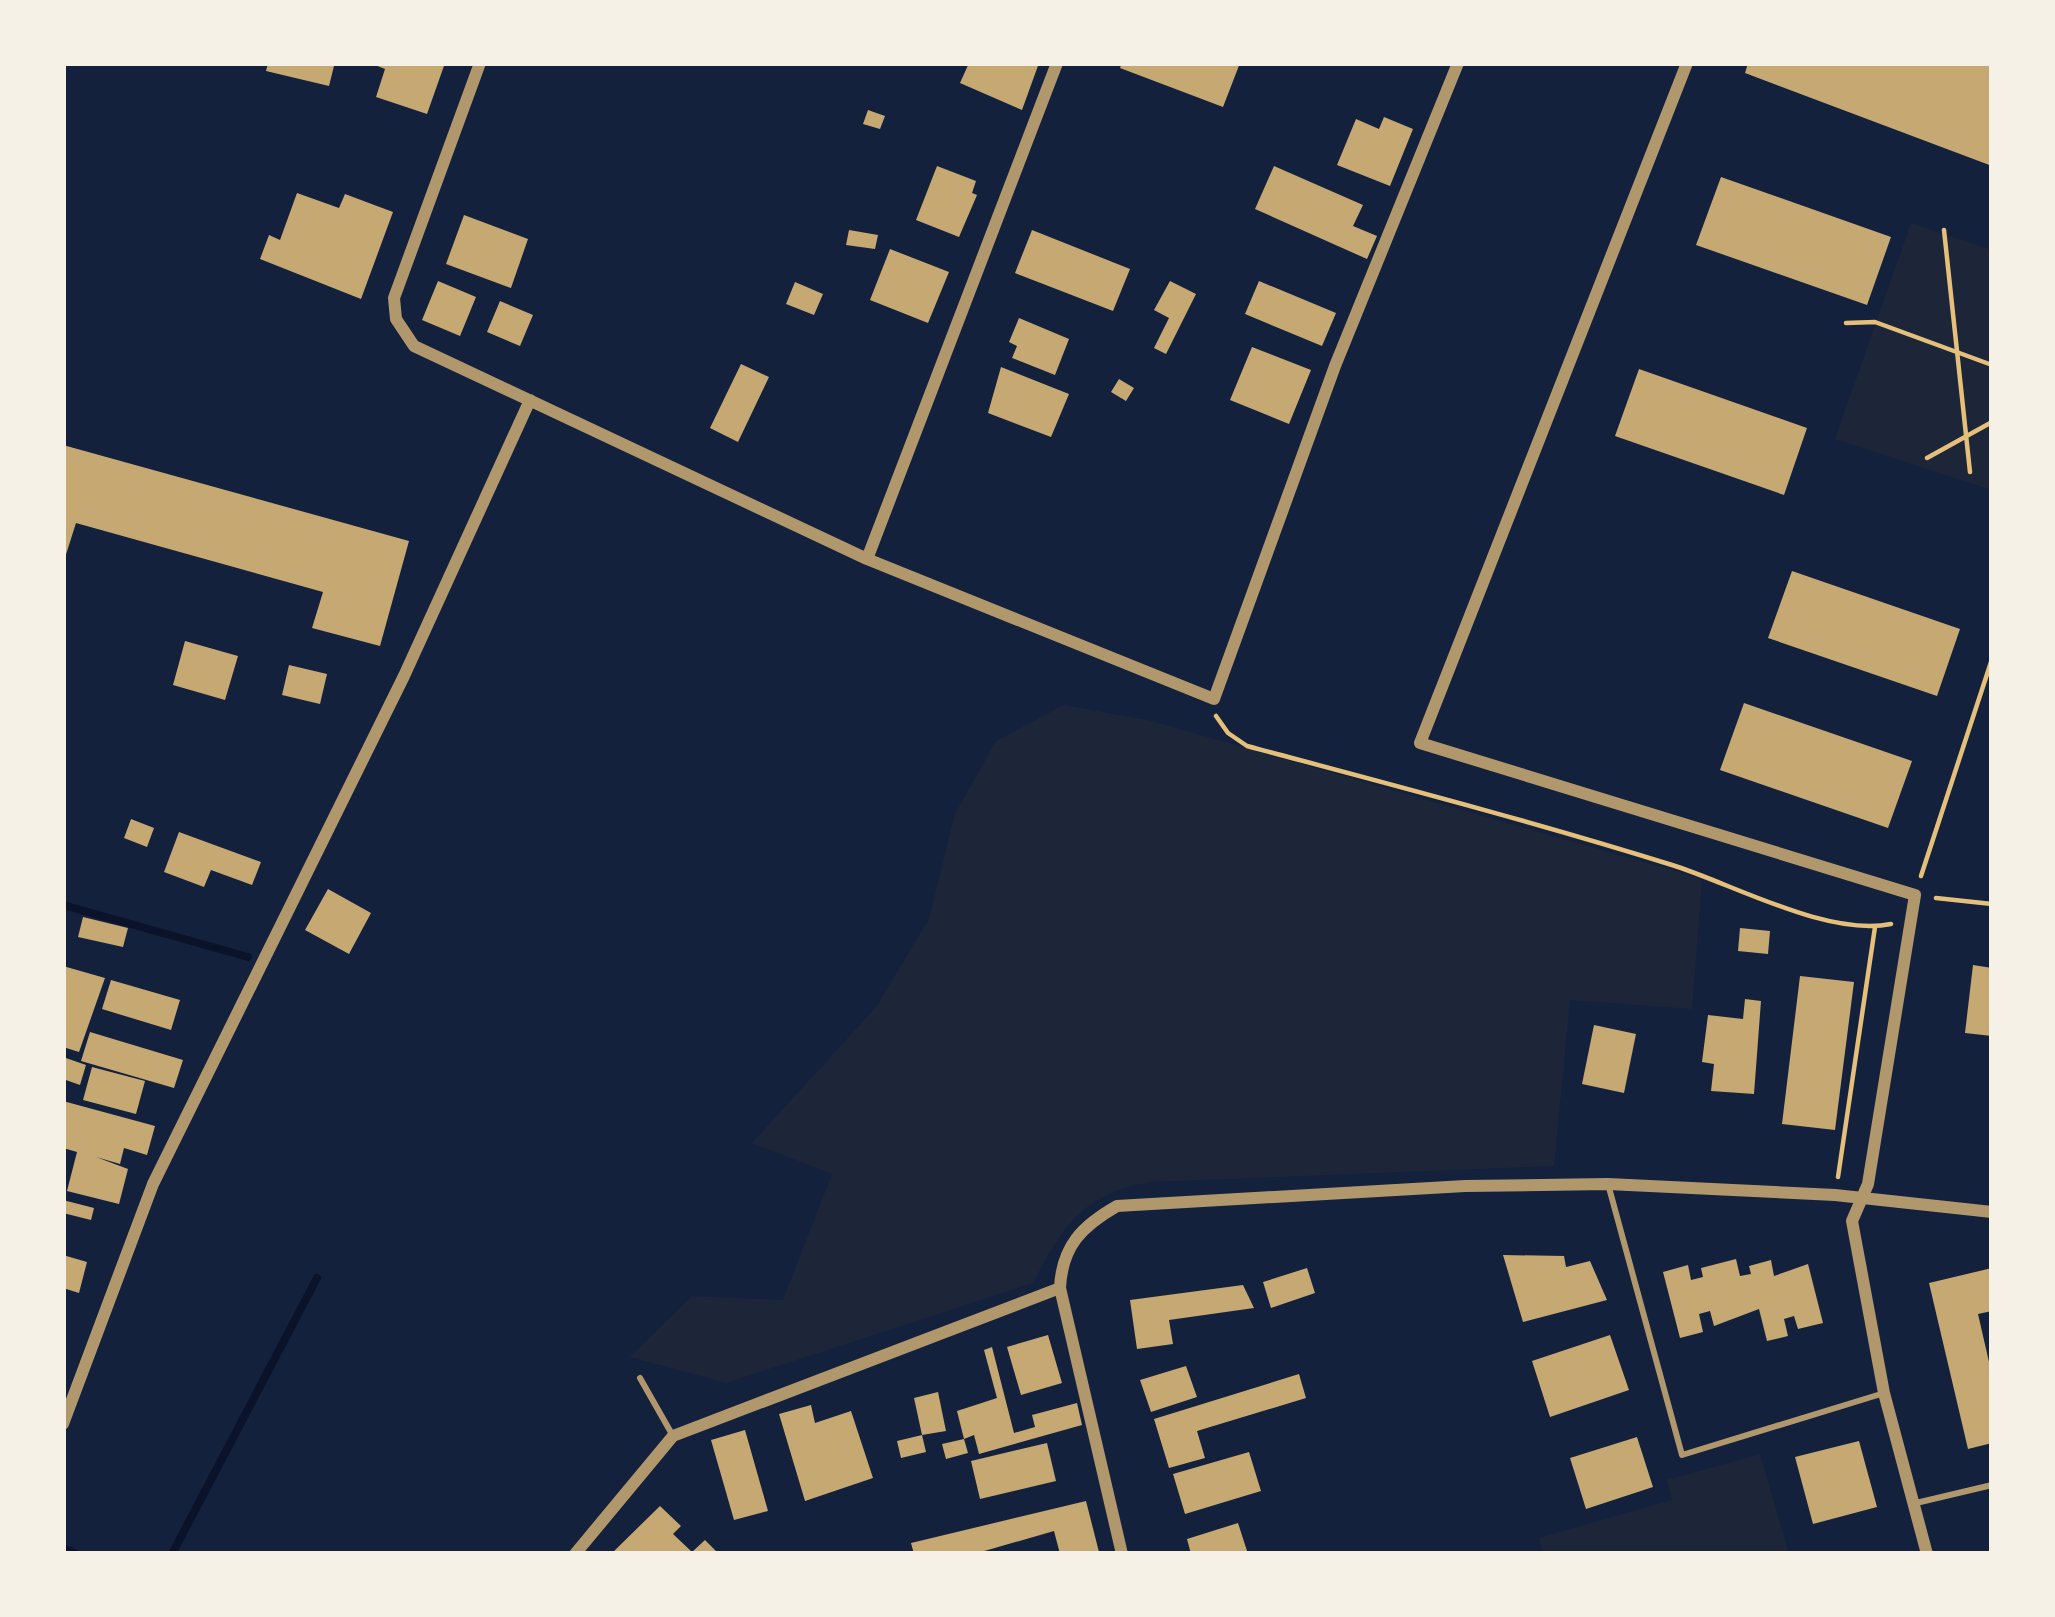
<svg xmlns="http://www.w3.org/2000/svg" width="2055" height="1617" font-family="'Times New Roman',serif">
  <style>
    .green { fill: #1d2539 }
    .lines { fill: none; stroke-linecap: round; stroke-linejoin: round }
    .stream { stroke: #0b132b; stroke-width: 8 }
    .building { fill: #c6a872 }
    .path { stroke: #e5c07b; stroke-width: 4.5 }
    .service { stroke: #b1986c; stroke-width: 6 }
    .minor { stroke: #b1986c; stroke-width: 12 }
  </style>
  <rect width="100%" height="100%" fill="#14213d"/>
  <!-- green -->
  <path class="green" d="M 1911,223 L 1992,250 L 1992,490 L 1835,439 Z
    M 1064,705 L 1152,721 L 1702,879 L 1692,1009 L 1570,1000 L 1554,1166 L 1150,1182 C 1081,1195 1064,1225 1033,1283 L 726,1383 L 630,1357 L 692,1296 L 783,1300 L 832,1174 L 752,1143 L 876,1007 L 929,919 L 955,814 L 996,741 Z
    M 1760,1454 L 1789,1554 L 1543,1554 L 1539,1538 L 1672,1500 L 1667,1480 Z"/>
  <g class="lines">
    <!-- stream -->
    <path class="stream" d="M 63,905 L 248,957
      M 63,1548 L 76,1554
      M 172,1554 L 317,1278"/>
  </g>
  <!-- building -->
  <path class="building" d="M 268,63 L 323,63 L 334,66 L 329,86 L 266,71 Z
    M 445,63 L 427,114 L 376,97 L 385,69 L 370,63 Z
    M 969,63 L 1039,63 L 1022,110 L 960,83 Z
    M 1122,63 L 1240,63 L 1223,107 L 1120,68 Z
    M 1748,63 L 1992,63 L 1992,166 L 1745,73 Z
    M 868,110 L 885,116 L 880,129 L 863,124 Z
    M 1384,117 L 1413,129 L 1390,186 L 1337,165 L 1356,119 L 1379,129 Z
    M 937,166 L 976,181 L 972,193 L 977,195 L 959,237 L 916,220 Z
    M 1274,166 L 1363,205 L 1353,226 L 1377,236 L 1367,259 L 1255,209 Z
    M 1721,177 L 1891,237 L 1867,305 L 1696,245 Z
    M 297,193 L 339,208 L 345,194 L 393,212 L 361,299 L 260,259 L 269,235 L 280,240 Z
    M 464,215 L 528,239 L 511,288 L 446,264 Z
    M 849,230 L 878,235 L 875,249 L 846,245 Z
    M 1032,230 L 1130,269 L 1113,311 L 1015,273 Z
    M 890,249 L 949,272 L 928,323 L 870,300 Z
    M 438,281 L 476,297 L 460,336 L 422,320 Z
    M 1170,281 L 1196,294 L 1166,354 L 1154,348 L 1169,318 L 1154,310 Z
    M 1259,281 L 1336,313 L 1322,346 L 1245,314 Z
    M 795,282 L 823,294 L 814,315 L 786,304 Z
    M 500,301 L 533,315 L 520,346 L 487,332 Z
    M 1019,318 L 1069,339 L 1055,375 L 1012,358 L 1017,346 L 1009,342 Z
    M 1252,347 L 1311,370 L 1289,424 L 1230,400 Z
    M 741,364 L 769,377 L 738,442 L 710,428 Z
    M 1001,367 L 1069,394 L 1051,437 L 988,413 Z
    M 1639,369 L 1807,428 L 1784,495 L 1615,436 Z
    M 1119,379 L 1134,388 L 1126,401 L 1111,392 Z
    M 63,445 L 409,541 L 380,646 L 312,628 L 323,592 L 76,523 L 63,564 Z
    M 1792,571 L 1960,629 L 1937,696 L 1768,638 Z
    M 185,641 L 238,656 L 225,700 L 173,685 Z
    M 289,665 L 327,674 L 320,704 L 282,695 Z
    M 1744,703 L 1912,761 L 1888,828 L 1720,770 Z
    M 131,819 L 154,828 L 147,847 L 124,838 Z
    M 179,832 L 261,862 L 252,885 L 211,870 L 204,887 L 164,872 Z
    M 328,889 L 371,913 L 349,954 L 305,930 Z
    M 83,917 L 128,928 L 123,947 L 78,937 Z
    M 1740,928 L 1770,931 L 1768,954 L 1738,951 Z
    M 1973,965 L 1992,968 L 1992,1036 L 1965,1033 Z
    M 63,966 L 105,978 L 79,1052 L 63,1047 Z
    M 1800,976 L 1854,982 L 1835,1130 L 1782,1124 Z
    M 111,980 L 180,1000 L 171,1030 L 102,1009 Z
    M 1745,999 L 1761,1001 L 1754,1094 L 1711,1091 L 1714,1064 L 1702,1062 L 1708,1015 L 1743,1019 Z
    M 1594,1025 L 1636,1034 L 1624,1093 L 1582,1084 Z
    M 90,1032 L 183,1060 L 174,1088 L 81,1061 Z
    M 63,1057 L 86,1065 L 80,1085 L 63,1079 Z
    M 92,1067 L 145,1081 L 136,1114 L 83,1100 Z
    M 63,1101 L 155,1126 L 147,1155 L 124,1148 L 120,1164 L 96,1157 L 128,1169 L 119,1204 L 67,1191 L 77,1152 L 63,1148 Z
    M 63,1200 L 94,1208 L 91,1220 L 63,1213 Z
    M 63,1255 L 87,1262 L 79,1293 L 63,1288 Z
    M 1503,1255 L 1564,1256 L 1566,1267 L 1590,1261 L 1607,1300 L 1523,1322 Z
    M 1736,1259 L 1740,1276 L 1751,1274 L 1749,1266 L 1771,1260 L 1774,1276 L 1808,1264 L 1823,1323 L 1798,1329 L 1794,1316 L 1784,1319 L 1788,1336 L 1767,1341 L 1759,1309 L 1714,1326 L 1710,1311 L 1699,1314 L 1703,1332 L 1680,1338 L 1663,1272 L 1688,1265 L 1691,1280 L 1703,1277 L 1701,1268 Z
    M 1307,1268 L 1315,1293 L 1271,1308 L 1263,1282 Z
    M 1992,1268 L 1992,1311 L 1978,1314 L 1992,1375 L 1992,1443 L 1968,1449 L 1929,1283 Z
    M 1243,1285 L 1254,1308 L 1169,1320 L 1173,1344 L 1137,1349 L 1130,1300 Z
    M 1048,1335 L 1062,1383 L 1021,1395 L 1007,1347 Z
    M 1610,1335 L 1629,1390 L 1550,1417 L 1532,1361 Z
    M 992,1347 L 1014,1433 L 1035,1427 L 1032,1415 L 1077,1403 L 1082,1425 L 979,1454 L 974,1435 L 964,1439 L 957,1411 L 997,1398 L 984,1350 Z
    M 1186,1366 L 1197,1397 L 1151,1412 L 1140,1380 Z
    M 1299,1374 L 1306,1398 L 1197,1431 L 1205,1458 L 1169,1468 L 1154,1419 Z
    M 938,1392 L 946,1431 L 922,1435 L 914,1398 Z
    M 811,1405 L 815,1423 L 851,1411 L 873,1478 L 805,1501 L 779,1414 Z
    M 745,1430 L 768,1511 L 734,1520 L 711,1440 Z
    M 922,1435 L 926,1452 L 901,1458 L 897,1441 Z
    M 1637,1437 L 1653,1487 L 1586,1509 L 1570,1458 Z
    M 964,1439 L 968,1453 L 946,1459 L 942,1444 Z
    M 1859,1441 L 1877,1507 L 1813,1524 L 1795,1457 Z
    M 1047,1443 L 1056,1481 L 980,1499 L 971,1461 Z
    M 1249,1452 L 1261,1491 L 1185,1514 L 1173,1474 Z
    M 1086,1501 L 1099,1552 L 1060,1554 L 1054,1531 L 974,1554 L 914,1554 L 911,1543 Z
    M 660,1506 L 681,1526 L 673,1534 L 692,1552 L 705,1540 L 719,1554 L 611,1554 Z
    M 1238,1523 L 1248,1554 L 1191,1554 L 1187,1539 Z"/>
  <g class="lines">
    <!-- path -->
    <path class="path" d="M 1944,230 L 1970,472
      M 1846,323 L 1875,322 L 1992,365
      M 1927,458 L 1992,422
      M 1216,716 L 1228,733 L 1247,746 C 1389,784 1531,821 1672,865 C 1733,884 1827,937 1891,924
      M 1921,876 L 1992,659
      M 1936,898 L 1992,904
      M 1838,1177 L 1875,927"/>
    <!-- service -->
    <path class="service" d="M 1608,1184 L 1682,1455 L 1881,1394
      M 640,1378 L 673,1436
      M 1916,1503 L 1992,1485"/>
    <!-- minor -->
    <path class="minor" d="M 480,63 L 394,298 L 396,319 L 414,346 L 867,559 L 1214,699 L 1335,366 L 1458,63
      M 1687,63 L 1420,743 L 1915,895 L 1868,1184 L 1852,1221 L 1884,1393 L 1927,1554
      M 867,559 L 1057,63
      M 1060,1288 L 1122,1554
      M 63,1424 L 153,1184 L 404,676 L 530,400
      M 575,1554 L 673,1436 L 1060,1288 C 1062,1246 1082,1226 1117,1206 L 1465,1186 L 1608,1184 L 1835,1195 L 1992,1212"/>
  </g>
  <!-- border -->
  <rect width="2055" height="1617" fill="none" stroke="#f6f1e7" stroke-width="132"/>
</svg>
